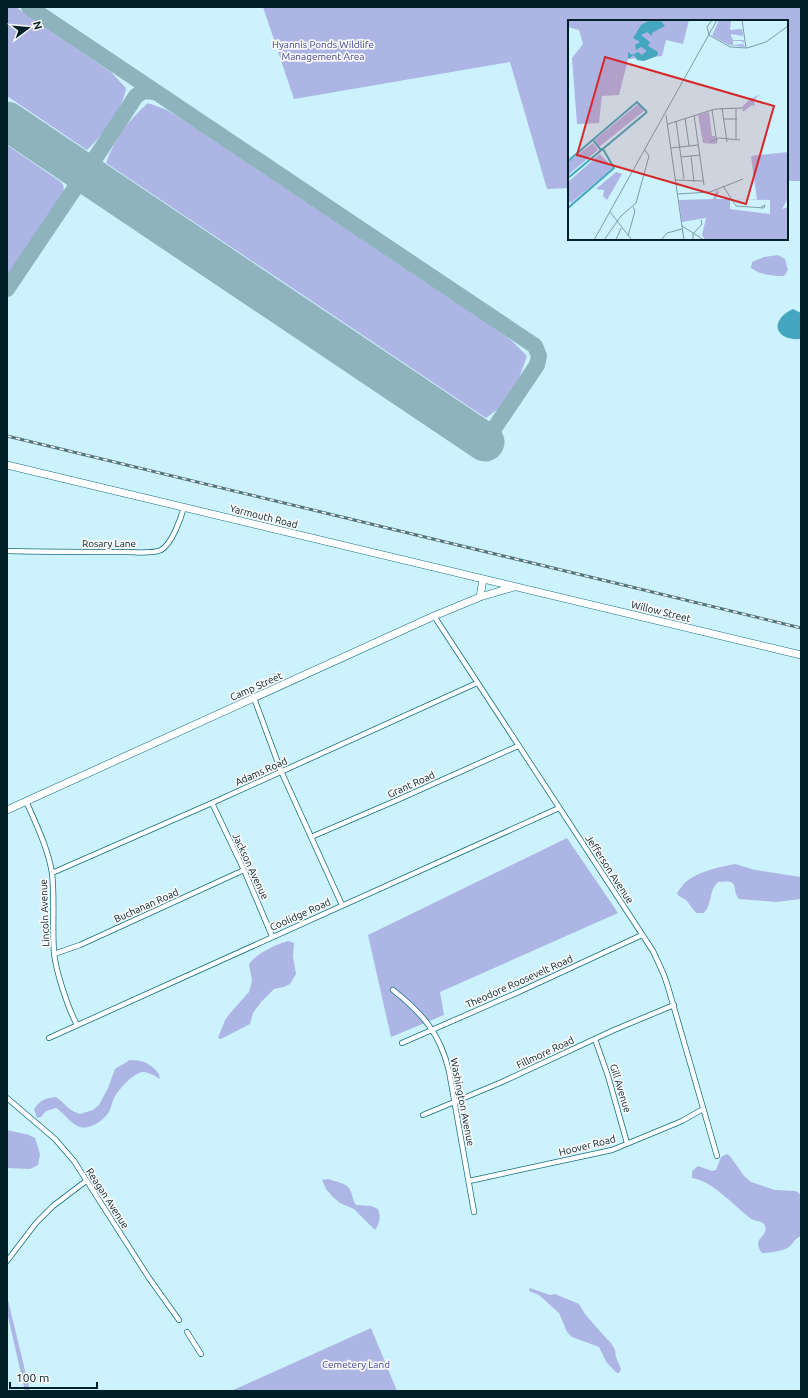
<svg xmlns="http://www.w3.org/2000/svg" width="808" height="1398" font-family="Ubuntu,sans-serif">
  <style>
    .green { fill: #adb5e5 }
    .water { fill: #45a7bf }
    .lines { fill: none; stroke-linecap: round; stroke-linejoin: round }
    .taxiway { stroke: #8fb3bd; stroke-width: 16 }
    .runway { stroke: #8fb3bd; stroke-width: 39 }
    .minor-casing { stroke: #116e81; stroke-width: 6 }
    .secondary-casing { stroke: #116e81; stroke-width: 8 }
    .minor { stroke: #fff; stroke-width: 4.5 }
    .secondary { stroke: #fff; stroke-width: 7 }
    .rail-casing { stroke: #52747d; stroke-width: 3 }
    .rail { stroke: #f8f8f8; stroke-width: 1.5; stroke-dasharray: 4.5; stroke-linecap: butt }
    .labels { text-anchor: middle; stroke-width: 3.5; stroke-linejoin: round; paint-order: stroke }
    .park-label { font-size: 10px; fill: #414695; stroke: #f8f8f8 }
    .street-label { font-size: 10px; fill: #002028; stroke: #f8f8f8 }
    .inset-river { fill: none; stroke: #45a7bf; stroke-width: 2 }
    .inset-road { fill: none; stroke: #7a9ea8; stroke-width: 1 }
    .view { fill: #d62828; fill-opacity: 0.15; stroke: #d62828; stroke-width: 2 }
    .inset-edge { fill: none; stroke: #002028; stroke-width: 2 }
  </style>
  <rect width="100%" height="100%" fill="#ccf2fd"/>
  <!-- green -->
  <path class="green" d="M 7,7 L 16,7 L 111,72 L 126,88 C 123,109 102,136 87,150 L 7,96 Z
    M 263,7 L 801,7 L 801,181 L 787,181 L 787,21 L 569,21 L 569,188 L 547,189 L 510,62 L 294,99 Z
    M 148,103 L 167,110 L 195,127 L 487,323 L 511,340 L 527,356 L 519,378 L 498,409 L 486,418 L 106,163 C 115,138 128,121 148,103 Z
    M 7,145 L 61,182 C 67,189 62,196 58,203 L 7,280 Z
    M 778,255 L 785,259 L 788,270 L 784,276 C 772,276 761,275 751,268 L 752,262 L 764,257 Z
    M 567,838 L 618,913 L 440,992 L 444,1015 L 391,1037 L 368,935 Z
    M 735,864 L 755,870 L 801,877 L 801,899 L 776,902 L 739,899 C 730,888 742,879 718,882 C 708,892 713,902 704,913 L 696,913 L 686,900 L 679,896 L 677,893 C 680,889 683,884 687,881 C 700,871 719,867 735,864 Z
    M 288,941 L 294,943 L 293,956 L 296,974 L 290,984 L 284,987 L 274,989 L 261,1002 L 253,1013 L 250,1024 L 221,1039 L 218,1038 L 225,1020 L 231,1012 L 249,992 L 252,981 L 249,964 C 256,954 276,944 288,941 Z
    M 130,1060 C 144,1060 151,1064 159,1074 L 160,1079 C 155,1076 149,1072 143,1072 C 133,1073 119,1089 114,1098 C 112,1102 111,1108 109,1112 C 104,1120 90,1130 80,1127 C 70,1124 65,1113 56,1108 L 46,1111 L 41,1117 L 37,1118 L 34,1109 C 40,1100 46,1098 56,1097 C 67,1105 66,1109 80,1114 L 93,1110 L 99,1105 L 108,1088 L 115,1069 Z
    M 7,1130 L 29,1135 L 35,1138 L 38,1147 L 40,1155 L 38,1165 L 30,1169 L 7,1168 Z
    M 727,1154 L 730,1156 L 744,1176 L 751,1182 L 775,1190 L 796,1191 L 801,1195 L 801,1236 C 795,1238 794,1243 789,1247 C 783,1251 769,1253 762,1253 C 750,1237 769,1238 765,1226 C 763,1220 755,1222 750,1218 C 734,1206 713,1181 692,1178 L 692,1171 L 698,1166 L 712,1171 L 716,1170 L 721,1157 Z
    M 328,1179 C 336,1182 349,1183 351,1192 C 353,1197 353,1201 356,1205 L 371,1206 L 378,1209 C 381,1216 380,1223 375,1230 L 354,1209 L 340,1203 L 333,1197 L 326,1189 L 322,1180 Z
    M 530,1288 L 550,1295 L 555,1294 L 579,1304 L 585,1314 L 606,1338 L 611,1343 L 615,1350 L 616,1357 L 621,1369 L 619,1373 L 617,1373 L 607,1363 L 599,1347 L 572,1337 L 567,1332 L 559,1313 L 539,1295 L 529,1291 Z
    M 7,1296 L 30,1391 L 25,1391 L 7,1312 Z
    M 371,1328 L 397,1391 L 231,1391 Z"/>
  <!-- water -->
  <path class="water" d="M 793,309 L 801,313 L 801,339 C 774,341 769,320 793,309 Z"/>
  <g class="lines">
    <!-- taxiway -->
    <path class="taxiway" d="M 29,7 L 535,346 L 539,356 L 537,365 L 485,442
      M 71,164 C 76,173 78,179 75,188
      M 100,183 C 94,176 91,170 94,160 L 136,96 L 144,91 L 155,92
      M 7,289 L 75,188 C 82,181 90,181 100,183"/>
    <!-- runway -->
    <path class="runway" d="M 7,121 L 485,442"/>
    <!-- minor casing -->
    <g class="minor-casing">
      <path id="minor" d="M 7,551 C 47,552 87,552 127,552 C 137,552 152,554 161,550 C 172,544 181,518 184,507
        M 434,616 L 653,951 L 664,975 L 668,987 L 717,1156
        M 254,698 L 281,771 L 342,905
        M 26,801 C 36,824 48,848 52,873 C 55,899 52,926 54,953 C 56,972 68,1008 77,1025
        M 212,803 L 244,870 L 272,936
        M 311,837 L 395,801 L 518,746
        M 52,873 L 212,803 L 477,683
        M 54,954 L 80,945 L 244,870
        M 393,990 C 422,1013 440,1033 449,1071 L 474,1212
        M 49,1038 L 559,808
        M 595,1039 L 608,1076 L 627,1143
        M 402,1043 L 521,991 L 642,935
        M 7,1098 L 55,1139 L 74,1161 L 149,1278 L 179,1320
        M 423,1115 L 502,1082 L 614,1030 L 674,1005
        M 469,1181 L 612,1150 L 682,1121 L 703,1109
        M 7,1261 L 36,1223 L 53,1206 L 86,1181
        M 187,1332 L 201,1354"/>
    </g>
    <!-- secondary casing -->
    <g class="secondary-casing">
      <path id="secondary" d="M 7,465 L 801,655
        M 480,597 L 483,579
        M 7,810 L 434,616 L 480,597 L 514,587"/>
    </g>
    <!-- minor -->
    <use href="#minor" class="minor"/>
    <!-- secondary -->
    <use href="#secondary" class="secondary"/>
    <!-- rail casing -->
    <g class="rail-casing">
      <path id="rail" d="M 7,436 L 801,628"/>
    </g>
    <!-- rail -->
    <use href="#rail" class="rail"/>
  </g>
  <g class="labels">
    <!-- park labels -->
    <g class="park-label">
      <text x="323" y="48">Hyannis Ponds Wildlife<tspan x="323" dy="12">Management Area</tspan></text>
      <text x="356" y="1368">Cemetery Land</text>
    </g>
    <!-- street labels -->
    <g class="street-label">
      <text transform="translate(264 516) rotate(14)" y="4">Yarmouth Road</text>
      <text x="109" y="547">Rosary Lane</text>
      <text transform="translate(661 611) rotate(14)" y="4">Willow Street</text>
      <text transform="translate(256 686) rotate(-24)" y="4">Camp Street</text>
      <text transform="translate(261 771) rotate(-24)" y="4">Adams Road</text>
      <text transform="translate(411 784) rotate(-24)" y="4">Grant Road</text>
      <text transform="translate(251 866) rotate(65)" y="4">Jackson Avenue</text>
      <text transform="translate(610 869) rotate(57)" y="4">Jefferson Avenue</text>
      <text transform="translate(146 905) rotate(-24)" y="4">Buchanan Road</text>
      <text transform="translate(44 913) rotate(-92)" y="4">Lincoln Avenue</text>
      <text transform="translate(300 914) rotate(-24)" y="4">Coolidge Road</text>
      <text transform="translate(519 981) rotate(-24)" y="4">Theodore Roosevelt Road</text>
      <text transform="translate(545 1052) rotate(-25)" y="4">Fillmore Road</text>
      <text transform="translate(621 1088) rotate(73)" y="4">Gill Avenue</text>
      <text transform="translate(463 1102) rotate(79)" y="4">Washington Avenue</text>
      <text transform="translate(587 1145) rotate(-14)" y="4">Hoover Road</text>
      <text transform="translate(108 1198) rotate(57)" y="4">Reagan Avenue</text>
    </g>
  </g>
  <!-- overview -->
  <g transform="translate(568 20)">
    <rect width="220" height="220" fill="#ccf2fd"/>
    <path d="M 0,0 L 121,0 L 115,24 L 98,20 L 94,36 L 60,39 L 51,75 L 34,76 L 31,103 L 9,104 L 4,38 L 15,24 L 11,10 L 0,7 ZM 151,0 L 163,0 L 162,10 L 174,9 L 175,16 L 163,14 L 163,16 L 165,20 L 176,20 L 175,24 L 174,21 L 165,21 L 165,25 L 175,24 L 177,27 L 161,25 L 144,16 ZM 192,74 L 186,80 L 187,86 L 184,85 L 175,92 L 174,87 L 181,80 ZM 70,84 L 76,91 L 31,127 L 27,121 L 28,119 ZM 141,92 L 144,116 L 147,116 L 148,124 L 135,123 L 130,95 ZM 25,123 L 30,130 L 0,155 L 0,142 ZM 220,132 L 220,178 L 214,189 L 220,187 L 220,220 L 137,220 L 134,215 L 138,198 L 114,202 L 111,180 L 145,179 L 149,170 L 151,172 L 148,179 L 162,179 L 162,189 L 202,194 L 202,180 L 164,179 L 189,180 L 183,136 ZM 32,134 L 45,148 L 3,183 L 0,180 L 0,162 ZM 48,152 L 54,154 L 39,180 L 35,176 L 36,170 L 28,169 Z" fill="#adb5e5"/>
    <path d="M 82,0 L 93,1 L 97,6 L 84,13 L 84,16 L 79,12 L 73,15 L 82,22 L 80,26 L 90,32 L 89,36 L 76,41 L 69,40 L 66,35 L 60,39 L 60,32 L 64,35 L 70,32 L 74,35 L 79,31 L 73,27 L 68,30 L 67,25 L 72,22 L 65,18 L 73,5 Z" fill="#45a7bf"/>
    <path class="inset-river" d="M 0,141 L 69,82 L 79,92M 0,158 L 79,92M 0,188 L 46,148 L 35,129 L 32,129 L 25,120"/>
    <path class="inset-road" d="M 174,0 L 178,28M 141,15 L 139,7 L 144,0M 141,15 L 162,27 L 179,28 L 198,22 L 220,6M 154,88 L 159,122M 168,89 L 168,119M 144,90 L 149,123M 98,95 L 116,220M 126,95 L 136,165M 117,98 L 121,126M 155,99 L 169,99M 108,101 L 116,159M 100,104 L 147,89 L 174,88M 142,122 L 151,118 L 172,120M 103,128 L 130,125M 123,136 L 126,162M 113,137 L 132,135M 107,160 L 135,161M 155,166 L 168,186 L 196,188 L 197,185 L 193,187M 109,174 L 142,172 L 175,159M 42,192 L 64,220M 114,206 L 136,220M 60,216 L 67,191 L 65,187M 26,220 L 149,0M 36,220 L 53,196 L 68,183 L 81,136 L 77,130M 48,220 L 53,208M 93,220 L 99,213 L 114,209M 125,220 L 125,214 L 134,204 L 133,200"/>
    <path class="view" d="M 37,37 L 206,86 L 178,184 L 9,135 Z"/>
    <rect width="220" height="220" class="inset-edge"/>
  </g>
  <!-- border -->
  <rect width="808" height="1398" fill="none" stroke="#002028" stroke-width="16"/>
  <!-- north arrow -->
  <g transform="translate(28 28) rotate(74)" stroke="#f8f8f8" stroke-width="3" paint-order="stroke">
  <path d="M0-3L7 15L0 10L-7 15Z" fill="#002028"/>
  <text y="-6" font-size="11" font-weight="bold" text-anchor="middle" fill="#002028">N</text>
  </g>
  <!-- scale -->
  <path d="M10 1382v6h87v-6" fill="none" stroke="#002028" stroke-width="2"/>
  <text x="16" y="1382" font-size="12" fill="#002028" stroke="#f8f8f8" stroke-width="3" paint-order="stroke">100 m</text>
</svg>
